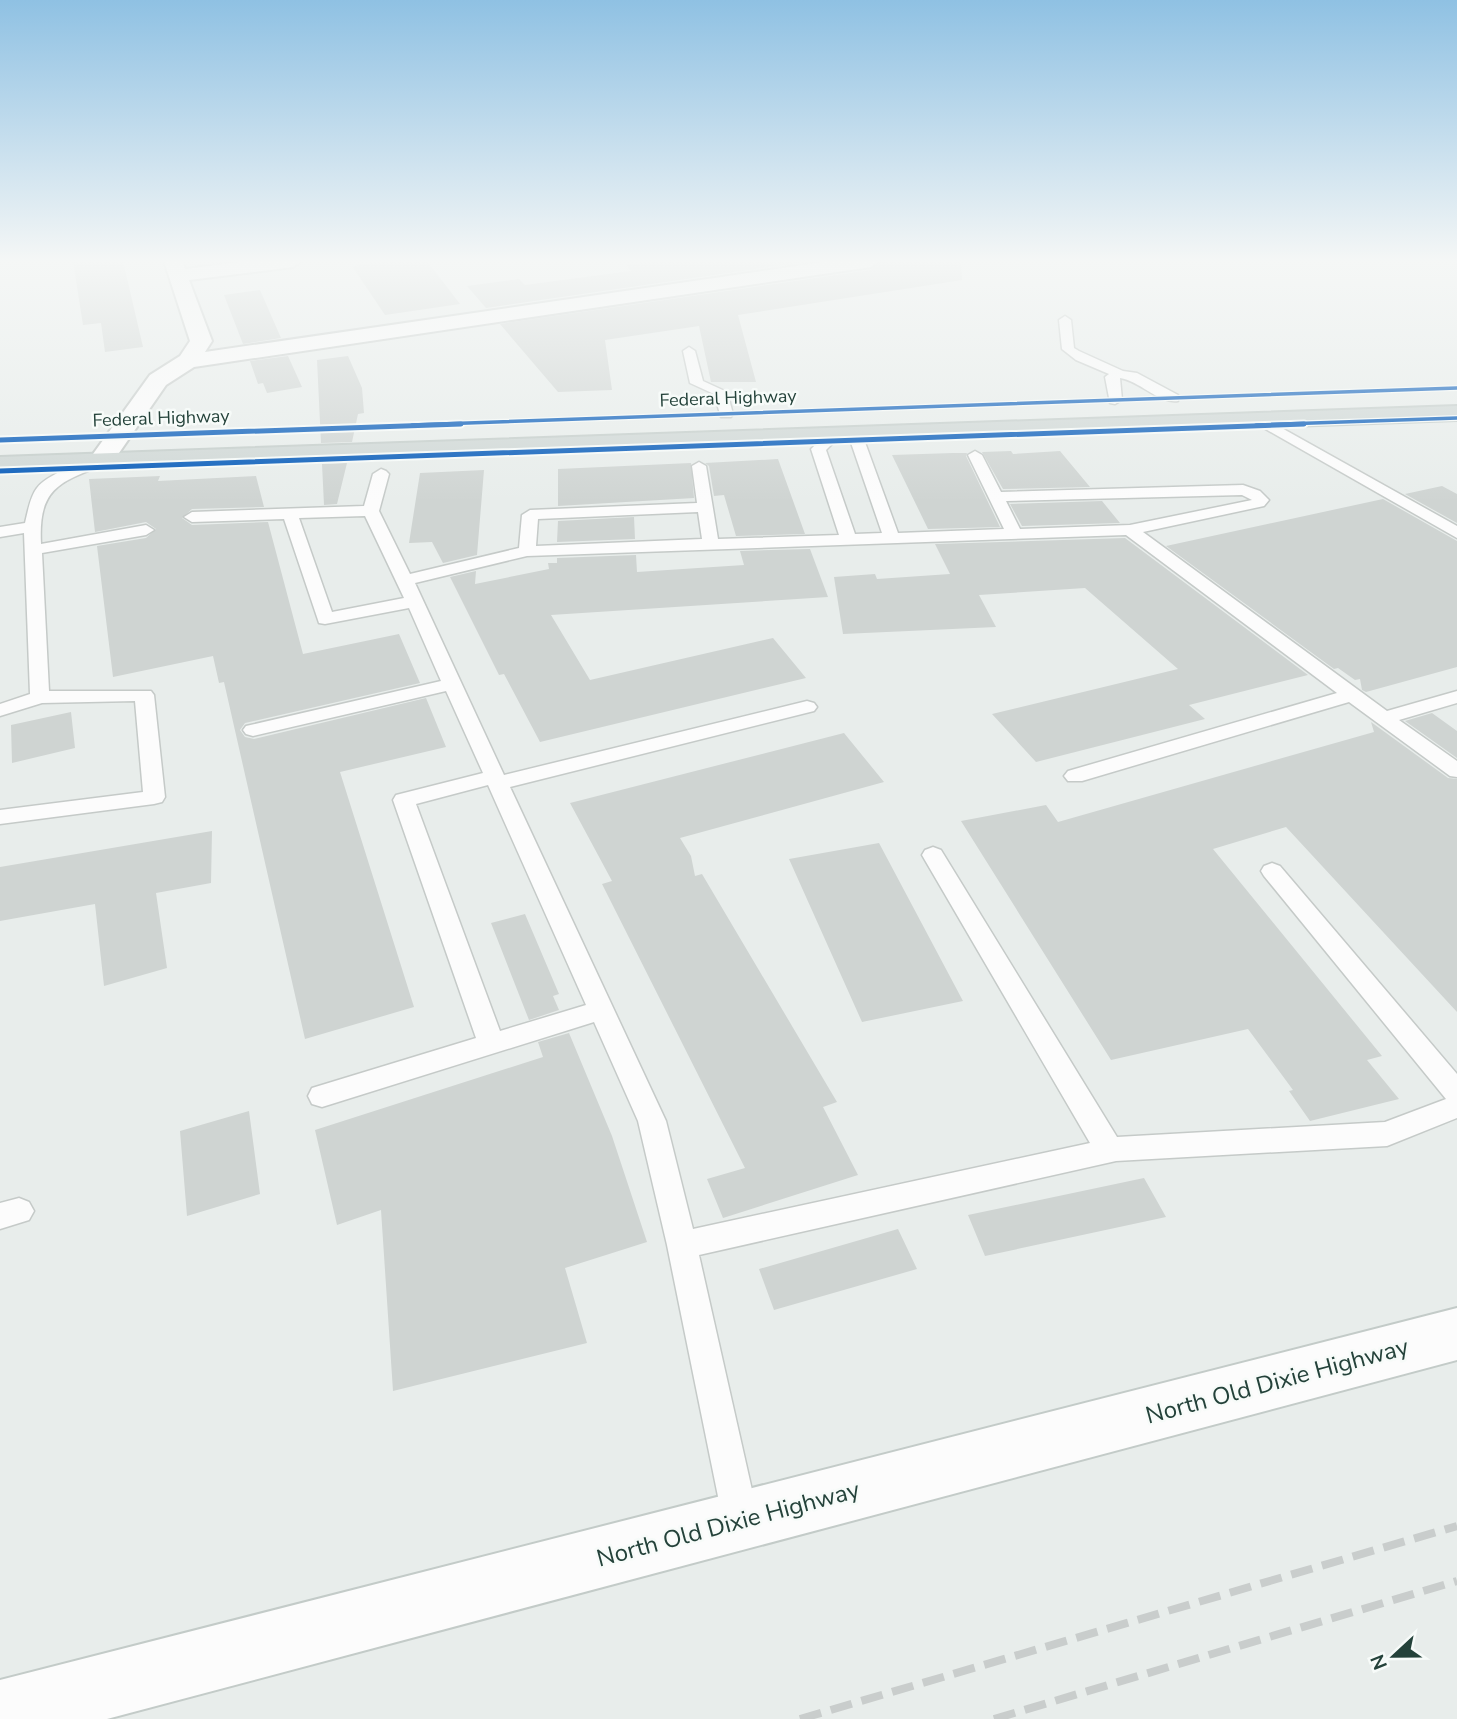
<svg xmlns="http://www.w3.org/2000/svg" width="1457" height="1719" font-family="'Nunito Sans',sans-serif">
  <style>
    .building { fill: #cfd4d2 }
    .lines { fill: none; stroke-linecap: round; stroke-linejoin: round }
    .lane-casing { stroke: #c5cac8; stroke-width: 3 }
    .street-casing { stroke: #c5cac8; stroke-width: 4 }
    .secondary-casing { stroke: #c3cbc8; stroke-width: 4 }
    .primary-casing { stroke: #c3ccc9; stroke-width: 4 }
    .lane { fill: #fcfcfc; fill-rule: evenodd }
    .street { fill: #fcfcfc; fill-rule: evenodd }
    .secondary { fill: #fcfcfc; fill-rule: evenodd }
    .primary { fill: #cfd7d5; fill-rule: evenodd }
    .rail { stroke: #c9cdcc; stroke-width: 8; stroke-dasharray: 22 10; stroke-linecap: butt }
    .cycleway-far1-casing { stroke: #f7fbf9; stroke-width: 6 }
    .cycleway-casing { stroke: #f7fbf9; stroke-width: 9 }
    .cycleway-far1 { stroke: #0057b8; stroke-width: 3.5 }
    .cycleway { stroke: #0057b8; stroke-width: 5 }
    .labels { text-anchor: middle; stroke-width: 5; stroke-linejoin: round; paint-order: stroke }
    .far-street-label { font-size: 18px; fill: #24423a; stroke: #f7fbf9 }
    .near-street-label { font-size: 24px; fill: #24423a; stroke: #f7fbf9 }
  </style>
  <rect width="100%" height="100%" fill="#e8edeb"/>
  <!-- building -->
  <path class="building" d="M 73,261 L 123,261 L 143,347 L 105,352 L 101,323 L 83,325 Z
    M 387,261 L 427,261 L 460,304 L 385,315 L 352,266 Z
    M 658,261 L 811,261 L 486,308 L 467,286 L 519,279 L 525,285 L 631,271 L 626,265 Z
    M 883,261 L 961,261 L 962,280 L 738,315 L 756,382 L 711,382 L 699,326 L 605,340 L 612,390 L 558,392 L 500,324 L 871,270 Z
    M 260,290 L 281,338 L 243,344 L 224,295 Z
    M 288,356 L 302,387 L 267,393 L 263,383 L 258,384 L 250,361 Z
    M 348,356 L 362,388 L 364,413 L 358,414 L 352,442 L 321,443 L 317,360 Z
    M 1011,451 L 1013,454 L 1060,451 L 1090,487 L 1003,489 L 982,452 Z
    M 953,453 L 967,453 L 966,456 L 1000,527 L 928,529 L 892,455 Z
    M 778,459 L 805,534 L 736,536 L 724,495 L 714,496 L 709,466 L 705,463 Z
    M 347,463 L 337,504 L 324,505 L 322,464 Z
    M 691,463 L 694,498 L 558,506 L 558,469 Z
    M 484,470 L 477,555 L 443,563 L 432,542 L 409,543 L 420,473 Z
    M 160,476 L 158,481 L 256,476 L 264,507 L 192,509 L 182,518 L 192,525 L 268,522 L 303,654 L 399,634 L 420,683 L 245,723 L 240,730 L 245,737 L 254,739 L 426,698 L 446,747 L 340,772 L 414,1007 L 305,1039 L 224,682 L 219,683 L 213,656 L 113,677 L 97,546 L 146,538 L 156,529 L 146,522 L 95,532 L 89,479 Z
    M 1442,486 L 1457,494 L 1457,523 L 1405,494 Z
    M 1383,499 L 1457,541 L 1457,667 L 1366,692 L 1362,690 L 1360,679 L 1355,680 L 1338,668 L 1334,669 L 1166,546 Z
    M 1102,501 L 1120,523 L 1022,526 L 1010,504 Z
    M 634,517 L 635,539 L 557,542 L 558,521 Z
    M 1125,538 L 1308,675 L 1189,705 L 1205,719 L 1036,762 L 992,714 L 1178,669 L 1085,588 L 979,595 L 996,627 L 843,634 L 834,577 L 875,574 L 877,579 L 950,574 L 935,544 Z
    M 810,549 L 828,597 L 551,615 L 590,680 L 773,638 L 806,678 L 540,742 L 504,674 L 499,675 L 450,577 L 476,571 L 475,584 L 549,569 L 548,563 L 557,563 L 557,558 L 636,555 L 637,572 L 744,565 L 740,551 Z
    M 71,712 L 75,748 L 12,763 L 11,725 Z
    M 1432,713 L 1457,731 L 1457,758 L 1405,721 Z
    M 1371,722 L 1448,778 L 1457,779 L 1457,1012 L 1286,827 L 1213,849 L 1382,1056 L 1367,1060 L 1399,1099 L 1310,1121 L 1289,1091 L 1293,1090 L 1248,1029 L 1111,1060 L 961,821 L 1046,805 L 1058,822 L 1374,732 Z
    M 844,733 L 884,782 L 680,838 L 691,856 L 695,876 L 702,874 L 837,1102 L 823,1107 L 858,1175 L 723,1218 L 707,1179 L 745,1168 L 602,884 L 612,881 L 570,803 Z
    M 212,831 L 211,883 L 156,893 L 167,968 L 104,986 L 95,904 L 0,921 L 0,867 Z
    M 879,843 L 963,1001 L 862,1022 L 789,859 Z
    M 525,914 L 559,994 L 553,996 L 559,1010 L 529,1020 L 491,923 Z
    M 569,1033 L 612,1136 L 647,1242 L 565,1268 L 587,1343 L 393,1391 L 381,1210 L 337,1225 L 315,1130 L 543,1057 L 538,1042 Z
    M 249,1111 L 260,1194 L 187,1216 L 180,1131 Z
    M 1144,1178 L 1166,1217 L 985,1256 L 968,1215 Z
    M 898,1229 L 917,1269 L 774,1310 L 759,1269 Z"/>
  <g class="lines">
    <!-- lane casing -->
    <g class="lane-casing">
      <path id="lane" d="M 1065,316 L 1071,320 L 1074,348 L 1079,351 L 1123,371 L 1137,373 L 1178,395 L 1178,401 C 1159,404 1140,381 1120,378 L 1122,400 L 1115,404 L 1110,403 L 1105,377 L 1109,374 L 1076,360 L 1062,349 L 1059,320 Z
        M 689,347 L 695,351 L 703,381 L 727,392 L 733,414 L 731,417 L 721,417 L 714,394 L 690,383 L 683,351 Z
        M 1260,416 L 1457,526 L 1457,538 L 1255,423 L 1255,417 Z
        M 855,430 L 862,434 L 898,533 L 1004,529 L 968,455 L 975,451 L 982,455 L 1001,492 L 1243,485 L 1260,491 L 1269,500 L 1264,506 L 1143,532 L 1387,711 L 1457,691 L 1457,703 L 1399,720 L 1457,761 L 1457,777 L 1450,776 L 1349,702 L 1082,781 L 1068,781 L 1064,776 L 1068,771 L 1337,693 L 1126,535 L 527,556 L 415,583 L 504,775 L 807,701 L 814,703 L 817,707 L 814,711 L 510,787 L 666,1121 L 693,1229 L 1090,1143 L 922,855 L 925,850 L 933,847 L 941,850 L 1117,1137 L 1385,1122 L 1446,1099 L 1264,876 L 1261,871 L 1264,866 L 1272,863 L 1280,866 L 1457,1074 L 1457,1118 L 1387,1146 L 1116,1161 L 699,1255 L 759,1521 L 754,1534 L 741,1539 L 728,1534 L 723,1521 L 667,1245 L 638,1121 L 594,1022 L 322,1107 L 312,1104 L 308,1096 L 312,1088 L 476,1038 L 393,800 L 396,795 L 483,773 L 446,691 L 253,736 L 246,734 L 243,730 L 246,726 L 441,681 L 409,608 L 325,624 L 319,623 L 284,519 L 192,522 L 184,517 L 192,512 L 364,506 L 373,474 L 381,469 L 386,471 L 389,474 L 379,511 L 410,574 L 519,548 L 522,515 L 530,510 L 697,503 L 692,466 L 699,462 L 706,466 L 718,539 L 839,535 L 811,449 L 829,432 L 834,431 L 841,435 L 826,450 L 855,534 L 882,533 L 848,434 ZM 1242,495 L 1252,500 L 1130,525 L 1020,529 L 1006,501 ZM 698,512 L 702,539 L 536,546 L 538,519 ZM 365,516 L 404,598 L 332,612 L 299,518 ZM 488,785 L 586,1005 L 500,1031 L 416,804 Z
        M 101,457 L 106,458 L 108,461 L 106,464 C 59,482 38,488 41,544 L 146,525 L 154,530 L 146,535 L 42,553 L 49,691 L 151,691 L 154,695 L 165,797 L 162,802 L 154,804 L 0,824 L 0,810 L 143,792 L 135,701 L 42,703 L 0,716 L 0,704 L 30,694 L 24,533 L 0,537 L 0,527 L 25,523 C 28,511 30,497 37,488 C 46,475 85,460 101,457 Z
        M 19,1198 L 29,1202 L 34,1211 L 29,1220 L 0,1229 L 0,1203 Z"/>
    </g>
    <!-- street casing -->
    <g class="street-casing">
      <path id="street" d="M 164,261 L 182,261 L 185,269 L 248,261 L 302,261 L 293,267 L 189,280 L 212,341 L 205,352 L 831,261 L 880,261 L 871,267 L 194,367 L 166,385 L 110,466 L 101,469 L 92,466 L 88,461 L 150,375 L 180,356 L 190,341 Z"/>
    </g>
    <!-- secondary casing -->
    <g class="secondary-casing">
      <path id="secondary" d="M 1457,1308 L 1457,1360 L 107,1719 L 0,1719 L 0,1680 Z"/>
    </g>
    <!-- primary casing -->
    <g class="primary-casing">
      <path id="primary" d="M 1457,406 L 1457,420 L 0,473 L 0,457 Z"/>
    </g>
    <!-- lane -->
    <use href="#lane" class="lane"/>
    <!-- street -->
    <use href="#street" class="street"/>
    <!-- secondary -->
    <use href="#secondary" class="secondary"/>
    <!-- primary -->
    <use href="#primary" class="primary"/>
    <!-- rail -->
    <path class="rail" d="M 800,1719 L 1457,1526
      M 994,1719 L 1457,1581"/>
    <!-- cycleway-far1 casing -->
    <g class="cycleway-far1-casing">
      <path id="cycleway-far1" d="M 412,425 L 1457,388
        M 1256,425 L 1457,418"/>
    </g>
    <!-- cycleway casing -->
    <g class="cycleway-casing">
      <path id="cycleway" d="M 0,440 L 461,424
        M 0,471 L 1304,424"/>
    </g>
    <!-- cycleway-far1 -->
    <use href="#cycleway-far1" class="cycleway-far1"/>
    <!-- cycleway -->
    <use href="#cycleway" class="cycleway"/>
  </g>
  <!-- sky -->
  <linearGradient id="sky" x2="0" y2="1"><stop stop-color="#8fc1e3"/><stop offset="0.52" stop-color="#f5f7f6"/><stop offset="1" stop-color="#f5f7f6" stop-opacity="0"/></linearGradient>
  <rect width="1457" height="502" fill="url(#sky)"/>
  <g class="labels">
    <!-- far-street labels -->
    <g class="far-street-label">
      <text transform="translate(728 398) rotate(-2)" y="6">Federal Highway</text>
      <text transform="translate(161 418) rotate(-2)" y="6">Federal Highway</text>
    </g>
    <!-- near-street labels -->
    <g class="near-street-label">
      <text transform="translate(1277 1381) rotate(-15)" y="8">North Old Dixie Highway</text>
      <text transform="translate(728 1524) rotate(-15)" y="8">North Old Dixie Highway</text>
    </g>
  </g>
  <!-- north arrow -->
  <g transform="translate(1394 1656) rotate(248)" stroke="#f7fbf9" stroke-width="5" paint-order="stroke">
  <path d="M0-5L12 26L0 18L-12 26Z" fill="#24423a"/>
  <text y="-10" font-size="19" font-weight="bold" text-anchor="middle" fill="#24423a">N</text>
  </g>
</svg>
